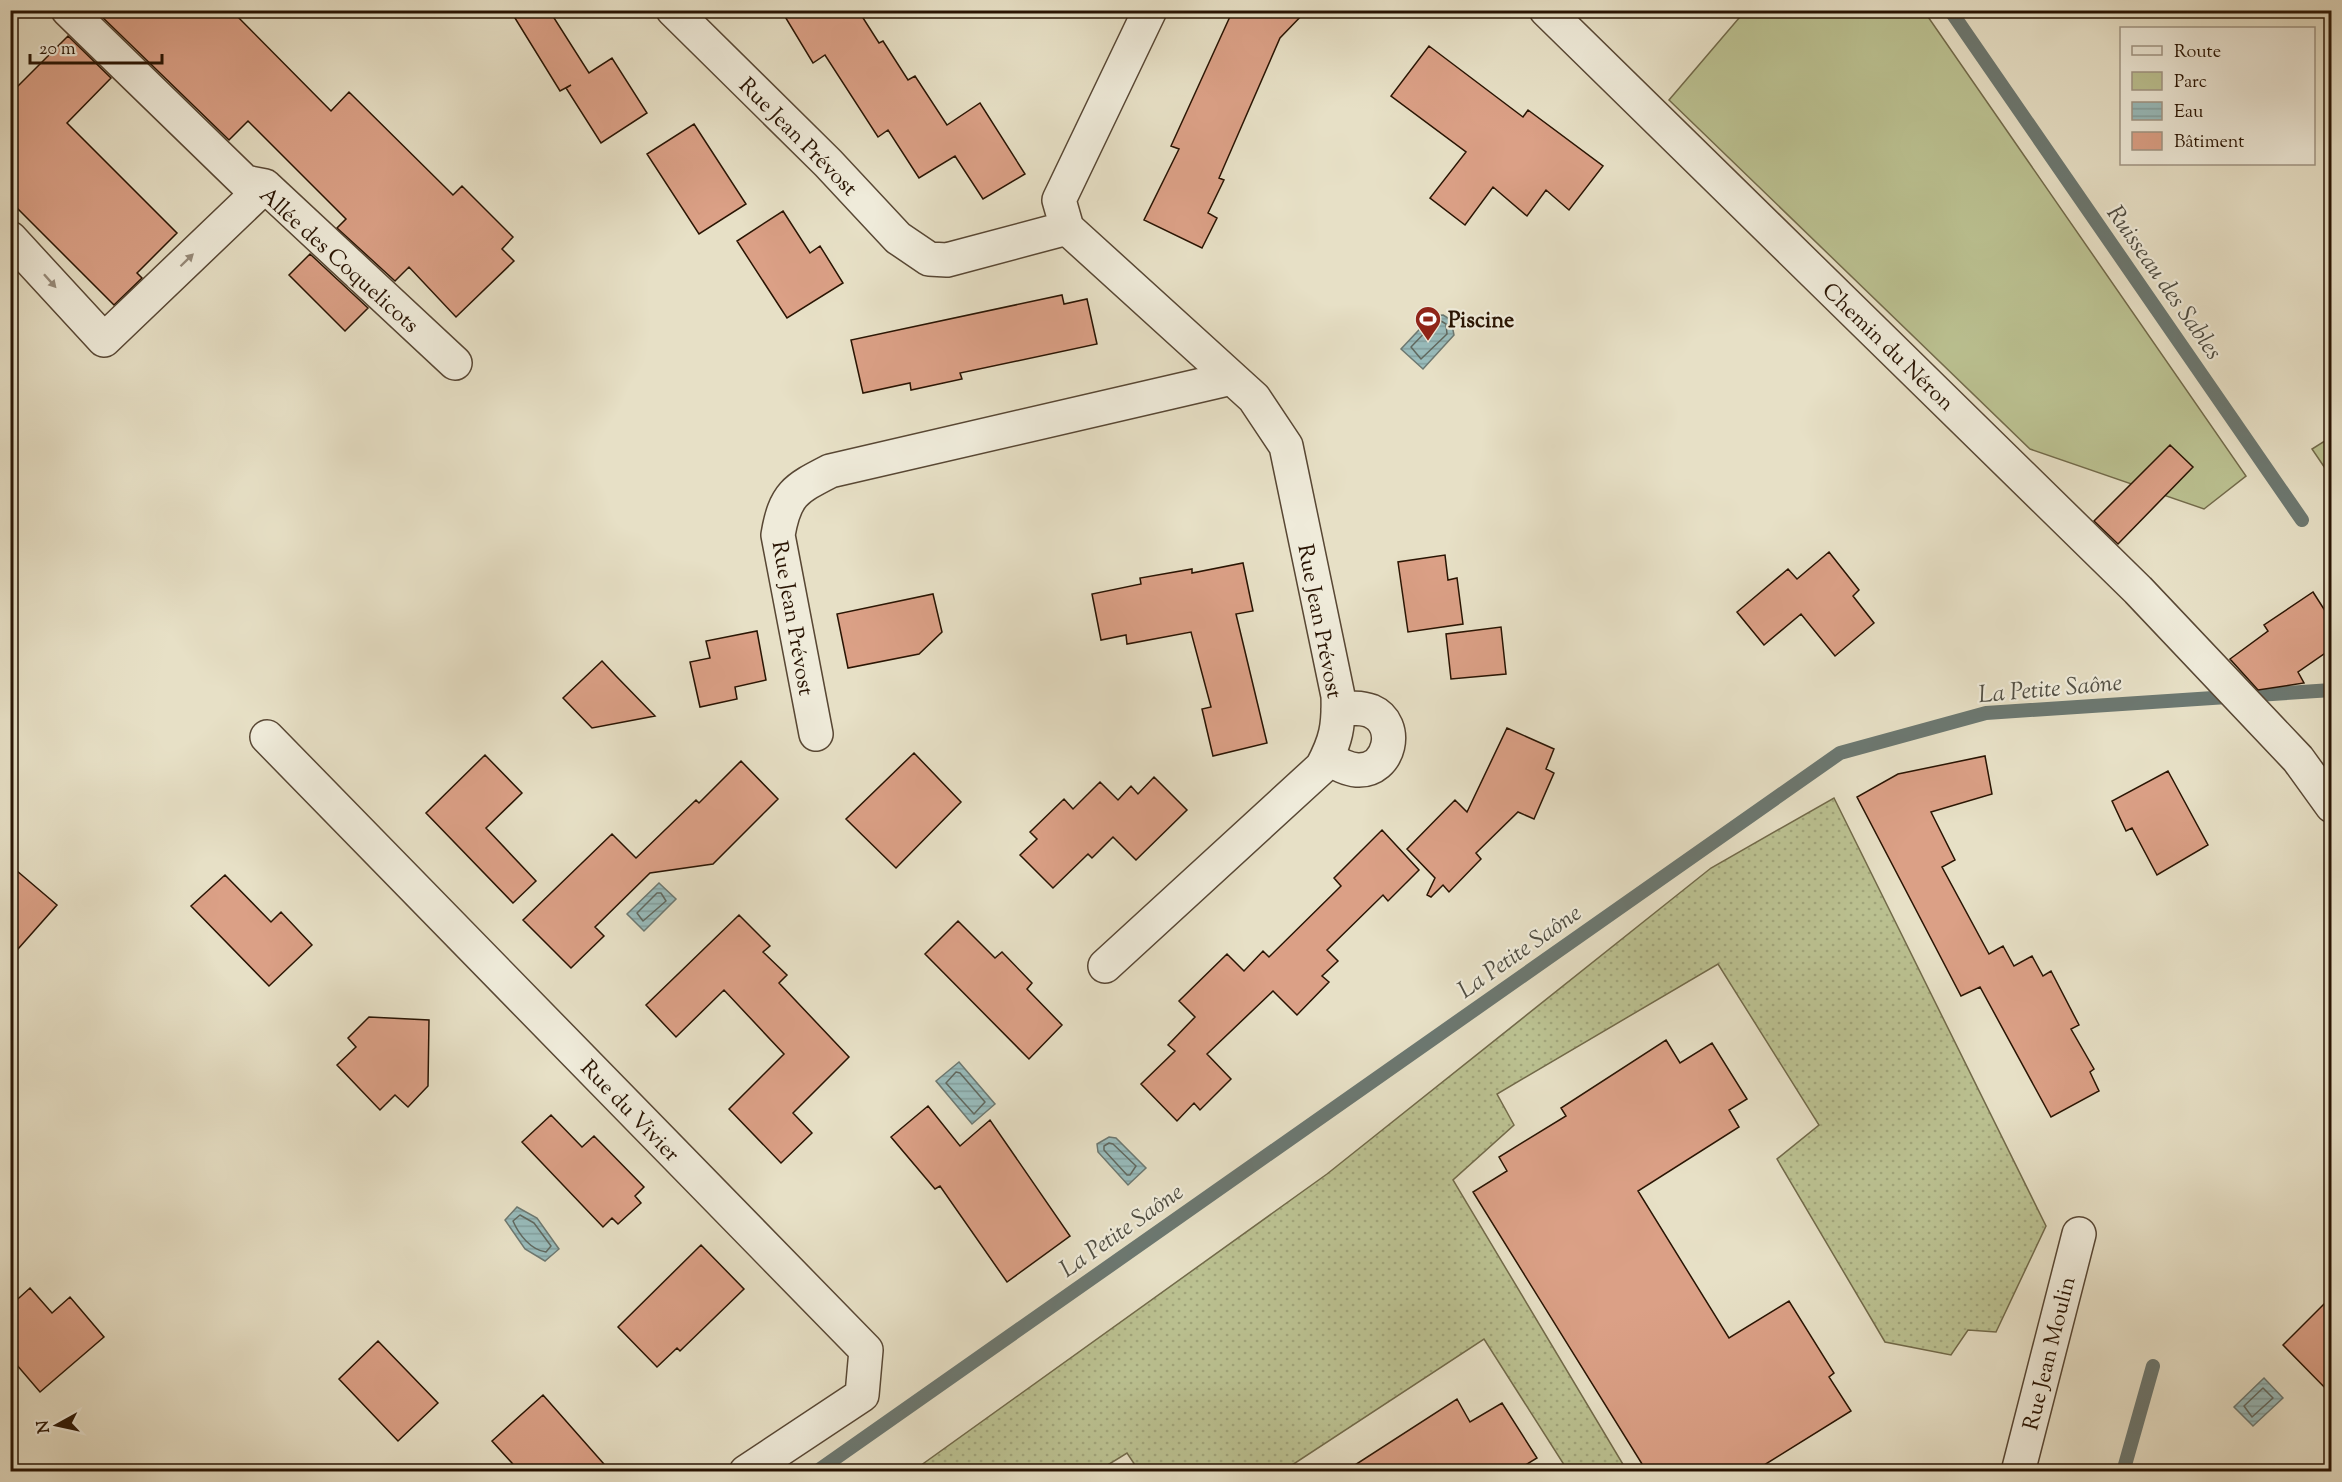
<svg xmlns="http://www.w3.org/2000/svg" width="2342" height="1482" font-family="'Sorts Mill Goudy',serif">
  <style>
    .grass { fill: url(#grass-dots); stroke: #726a4a; stroke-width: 1.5 }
    .green { fill: #bbc191; stroke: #726a4a; stroke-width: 1.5 }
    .water { fill: url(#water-rules); stroke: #6c7871; stroke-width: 1.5 }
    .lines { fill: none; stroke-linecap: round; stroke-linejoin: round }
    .shore { stroke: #60685f; stroke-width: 1.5 }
    .stream { stroke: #6c7871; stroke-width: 14 }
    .building { fill: #dba086; stroke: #291403; stroke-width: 1.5 }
    .street-casing { stroke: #584734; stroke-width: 36 }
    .street { stroke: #efebda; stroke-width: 33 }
    .oneway { fill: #968a79 }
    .labels { text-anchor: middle; stroke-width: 4.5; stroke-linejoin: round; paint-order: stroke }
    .street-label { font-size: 22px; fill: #291403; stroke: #efebda }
    .poi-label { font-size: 22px; font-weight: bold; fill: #291403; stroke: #efebda; text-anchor: start }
    .water-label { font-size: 24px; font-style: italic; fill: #504e43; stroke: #efebda }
  </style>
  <defs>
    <pattern id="grass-dots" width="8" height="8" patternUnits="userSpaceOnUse" patternTransform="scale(1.5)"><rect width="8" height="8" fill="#bbc191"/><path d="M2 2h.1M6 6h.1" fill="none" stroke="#a1a57b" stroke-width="1.8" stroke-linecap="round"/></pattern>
    <pattern id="water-rules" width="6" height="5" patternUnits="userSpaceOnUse" patternTransform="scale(1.5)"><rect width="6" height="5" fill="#98bbbb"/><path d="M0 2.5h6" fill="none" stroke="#83a09f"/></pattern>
  </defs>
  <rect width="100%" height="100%" fill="#e7e0c6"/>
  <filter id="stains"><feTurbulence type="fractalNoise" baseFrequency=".00333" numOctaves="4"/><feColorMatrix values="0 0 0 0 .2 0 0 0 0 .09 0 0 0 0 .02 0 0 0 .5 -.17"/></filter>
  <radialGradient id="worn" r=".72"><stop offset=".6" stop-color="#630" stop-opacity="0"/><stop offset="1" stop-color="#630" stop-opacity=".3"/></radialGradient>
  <!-- grass -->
  <path class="grass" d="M 1834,798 L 2046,1226 L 1996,1332 L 1968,1330 L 1951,1355 L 1885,1342 L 1777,1159 L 1819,1125 L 1718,964 L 1497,1094 L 1514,1125 L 1453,1180 L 1627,1471 L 1568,1471 L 1484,1339 L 1283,1471 L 1139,1471 L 1127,1453 L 1098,1471 L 913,1471 L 1327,1174 L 1711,868 Z"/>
  <!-- green -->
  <path class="green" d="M 1745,11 L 1924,11 L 2246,476 L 2204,509 L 2030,449 L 1669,100 Z
    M 2331,437 L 2331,477 L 2312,449 Z"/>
  <!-- water -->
  <path class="water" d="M 1443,315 L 1451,320 L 1454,335 L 1423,369 L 1401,349 L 1432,316 Z
    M 659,883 L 676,899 L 644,931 L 627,914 Z
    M 959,1062 L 995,1104 L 972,1124 L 936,1081 Z
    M 1109,1137 L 1116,1138 L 1146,1168 L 1128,1185 L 1098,1152 L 1097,1144 Z
    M 517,1207 L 537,1218 L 559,1249 L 545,1261 L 525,1249 L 505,1220 Z
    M 2264,1378 L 2283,1398 L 2253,1426 L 2234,1407 Z"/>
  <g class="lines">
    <!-- shore -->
    <path class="shore" d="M 1441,321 L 1446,324 L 1447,334 L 1421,359 L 1411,347 L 1434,323 Z
      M 657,893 L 661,893 L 666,901 L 643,921 L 637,913 Z
      M 956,1072 L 960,1073 L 985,1102 L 974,1114 L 946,1083 Z
      M 1109,1143 L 1113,1144 L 1136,1166 L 1130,1175 L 1127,1175 L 1104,1150 L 1104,1146 Z
      M 520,1215 L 534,1223 L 551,1246 L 546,1252 C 531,1250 519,1235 513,1221 Z
      M 2263,1388 L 2273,1398 L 2252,1417 L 2244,1406 Z"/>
    <!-- stream -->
    <path class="stream" d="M 1950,10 L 2302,520
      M 816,1472 L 1840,753 L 1986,713 L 2332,690
      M 2123,1472 L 2153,1366"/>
  </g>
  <!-- building -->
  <path class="building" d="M 95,10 L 231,10 L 331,111 L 349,92 L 453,195 L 462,186 L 513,237 L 502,249 L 514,261 L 456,317 L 409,267 L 395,281 L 337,228 L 346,219 L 248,121 L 229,140 Z
    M 510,10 L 549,10 L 589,73 L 612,58 L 647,113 L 601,143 L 566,88 L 571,85 L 560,91 Z
    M 781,10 L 858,10 L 879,43 L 883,41 L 908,80 L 915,76 L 947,125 L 980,103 L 1025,174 L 983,199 L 955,156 L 919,178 L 888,130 L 878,137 L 825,55 L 813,63 Z
    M 1233,10 L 1307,10 L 1280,38 L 1219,178 L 1224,180 L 1208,213 L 1217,218 L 1202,248 L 1144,220 L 1179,149 L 1171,146 Z
    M 68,36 L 111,78 L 67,123 L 177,233 L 137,273 L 142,278 L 114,305 L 10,201 L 10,94 Z
    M 1429,46 L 1523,117 L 1528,110 L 1603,166 L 1569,210 L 1546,190 L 1527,216 L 1493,187 L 1465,225 L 1430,198 L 1466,152 L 1391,96 Z
    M 694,124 L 746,204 L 699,234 L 647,154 Z
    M 783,211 L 810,253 L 820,246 L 843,283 L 787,318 L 737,241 Z
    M 310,254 L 368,308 L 345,331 L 289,275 Z
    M 1062,295 L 1064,304 L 1087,299 L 1097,344 L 960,373 L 962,379 L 911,390 L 910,383 L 863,393 L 851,340 Z
    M 2170,445 L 2193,467 L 2118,544 L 2094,521 Z
    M 1829,552 L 1859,590 L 1853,596 L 1874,623 L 1835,656 L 1801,614 L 1764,645 L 1737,612 L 1788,569 L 1797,579 Z
    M 1445,555 L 1448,580 L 1457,578 L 1463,624 L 1408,632 L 1398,562 Z
    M 1243,563 L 1253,611 L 1236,614 L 1267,743 L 1213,756 L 1202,709 L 1211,707 L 1191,632 L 1127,644 L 1126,635 L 1101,640 L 1092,594 L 1141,584 L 1140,578 L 1192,569 L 1192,573 Z
    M 2313,592 L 2331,620 L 2331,649 L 2298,672 L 2304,683 L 2258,690 L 2230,659 L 2268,631 L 2264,625 Z
    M 933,594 L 942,632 L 919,654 L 848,668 L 837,614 Z
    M 1501,627 L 1506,674 L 1451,679 L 1446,634 Z
    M 757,631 L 766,680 L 735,687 L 737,699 L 700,707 L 690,662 L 710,658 L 706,641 Z
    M 602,661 L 616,676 L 655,716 L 592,728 L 563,698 Z
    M 1507,728 L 1554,749 L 1546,769 L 1554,773 L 1534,819 L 1518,812 L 1476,853 L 1481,859 L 1449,892 L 1443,885 L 1431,897 L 1427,895 L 1435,878 L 1407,849 L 1455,800 L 1467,812 Z
    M 914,753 L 961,802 L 896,868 L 846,819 Z
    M 485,755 L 522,793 L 486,828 L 536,881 L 513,903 L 426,813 Z
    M 1985,756 L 1992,794 L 1931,812 L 1955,860 L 1942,867 L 1989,954 L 2003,946 L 2014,966 L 2032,956 L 2043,976 L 2051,971 L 2079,1025 L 2071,1029 L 2094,1069 L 2090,1072 L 2099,1091 L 2051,1117 L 1980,987 L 1961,996 L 1857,797 L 1898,774 Z
    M 741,761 L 778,799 L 713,864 L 650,873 L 595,927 L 604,936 L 571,968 L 523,920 L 612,834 L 636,858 L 696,800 L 699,803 Z
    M 2168,771 L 2208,845 L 2157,875 L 2132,828 L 2126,831 L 2112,801 Z
    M 1154,777 L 1187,810 L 1136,860 L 1113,837 L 1092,858 L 1088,854 L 1053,888 L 1020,855 L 1037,839 L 1030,832 L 1064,799 L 1073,809 L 1100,782 L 1118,800 L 1131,786 L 1138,794 Z
    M 1382,830 L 1419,870 L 1388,901 L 1383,895 L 1327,950 L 1338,961 L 1322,976 L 1329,982 L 1297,1015 L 1273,991 L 1207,1054 L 1231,1079 L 1200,1110 L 1194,1103 L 1177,1121 L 1141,1084 L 1175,1051 L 1168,1045 L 1195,1017 L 1179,1001 L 1227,954 L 1244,971 L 1263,951 L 1269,957 L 1341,886 L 1334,878 Z
    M 10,865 L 57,905 L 10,958 Z
    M 225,875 L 271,922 L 281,912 L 312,945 L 269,986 L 191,906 Z
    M 739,915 L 770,946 L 763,952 L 787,975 L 779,983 L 849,1057 L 793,1113 L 812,1133 L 781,1163 L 729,1109 L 784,1054 L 724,990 L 676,1037 L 646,1005 Z
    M 958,921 L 995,958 L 1002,952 L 1032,983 L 1027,989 L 1062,1025 L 1029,1059 L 925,954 Z
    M 369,1017 L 429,1020 L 428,1086 L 408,1107 L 395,1095 L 380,1110 L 337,1065 L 356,1047 L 348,1038 Z
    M 1666,1040 L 1680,1063 L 1712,1043 L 1747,1099 L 1729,1110 L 1739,1127 L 1638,1191 L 1729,1338 L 1789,1301 L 1834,1373 L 1829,1377 L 1851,1411 L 1753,1472 L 1647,1472 L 1473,1192 L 1507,1171 L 1499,1157 L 1566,1116 L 1561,1108 Z
    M 928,1106 L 960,1146 L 990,1120 L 1070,1236 L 1007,1282 L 940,1186 L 935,1189 L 891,1137 Z
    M 551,1115 L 582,1147 L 594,1136 L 644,1187 L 635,1196 L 641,1203 L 618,1224 L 612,1218 L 603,1227 L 522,1142 Z
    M 701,1245 L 744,1289 L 680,1351 L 677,1348 L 657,1367 L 618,1327 Z
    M 30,1288 L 52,1313 L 70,1297 L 104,1337 L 40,1392 L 10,1357 L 10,1306 Z
    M 2331,1297 L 2331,1394 L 2283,1345 Z
    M 378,1341 L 438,1403 L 398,1441 L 339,1379 Z
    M 543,1395 L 611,1472 L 520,1472 L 492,1441 Z
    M 1457,1399 L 1470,1422 L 1502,1403 L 1537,1458 L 1514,1472 L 1344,1472 Z"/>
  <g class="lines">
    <!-- street casing -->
    <g class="street-casing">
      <path id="street" d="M 68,10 L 245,182 L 265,186 L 455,363
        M 673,10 L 828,163 L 898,238 L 929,259 L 947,260 L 1067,228
        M 1546,10 L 2138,590 L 2298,759 L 2332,806
        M 10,238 L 104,340 L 265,186
        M 816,734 L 778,535 C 785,494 795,489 830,471 L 1232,378
        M 267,737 L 866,1350 L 862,1395 L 746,1472
        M 1327,758 C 1336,763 1346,769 1357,770 C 1390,772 1401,724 1371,711 C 1361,707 1349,708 1338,709
        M 1105,966 L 1322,767 C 1336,741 1339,726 1338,696 L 1286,446 L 1254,398 L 1067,228 L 1059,200 L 1150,10
        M 2018,1472 L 2079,1234"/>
    </g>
    <!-- street -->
    <use href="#street" class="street"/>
  </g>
  <!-- one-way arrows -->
  <defs><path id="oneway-solid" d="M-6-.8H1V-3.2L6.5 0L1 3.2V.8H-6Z" transform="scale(1.5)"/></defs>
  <g class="oneway">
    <use href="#oneway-solid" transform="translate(187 260) rotate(-44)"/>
    <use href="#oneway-solid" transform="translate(50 281) rotate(48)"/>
  </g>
  <!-- icons -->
  <defs>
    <g id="stadium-pin" transform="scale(1.35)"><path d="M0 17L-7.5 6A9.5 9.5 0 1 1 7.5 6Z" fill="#8f2418" stroke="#efebda"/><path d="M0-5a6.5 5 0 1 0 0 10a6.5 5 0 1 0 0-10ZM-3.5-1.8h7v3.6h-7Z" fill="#fff"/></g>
  </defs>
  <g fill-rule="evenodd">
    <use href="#stadium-pin" x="1428" y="319"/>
  </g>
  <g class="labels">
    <!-- street labels -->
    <g class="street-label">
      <text transform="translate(799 136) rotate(45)" y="8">Rue Jean Prévost</text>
      <text transform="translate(340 259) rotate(42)" y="8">Allée des Coquelicots</text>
      <text transform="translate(1889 346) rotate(44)" y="8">Chemin du Néron</text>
      <text transform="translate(794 618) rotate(80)" y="8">Rue Jean Prévost</text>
      <text transform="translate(1321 621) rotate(79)" y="8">Rue Jean Prévost</text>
      <text transform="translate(631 1110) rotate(46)" y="8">Rue du Vivier</text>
      <text transform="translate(2048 1353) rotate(-76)" y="8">Rue Jean Moulin</text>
    </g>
    <!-- poi labels -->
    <g class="poi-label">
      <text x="1448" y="327">Piscine</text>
    </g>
    <!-- water labels -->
    <g class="water-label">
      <text transform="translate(2165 282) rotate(55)" y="8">Ruisseau des Sables</text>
      <text transform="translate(2050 688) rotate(-5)" y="8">La Petite Saône</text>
      <text transform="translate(1519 951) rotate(-35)" y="8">La Petite Saône</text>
      <text transform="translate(1121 1230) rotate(-35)" y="8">La Petite Saône</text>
    </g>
  </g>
  <!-- margin -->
  <rect width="2342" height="1482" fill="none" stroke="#e7e0c6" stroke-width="36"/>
  <rect x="12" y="12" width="2318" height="1458" fill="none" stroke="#291403" stroke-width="3"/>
  <rect x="18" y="18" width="2306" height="1446" fill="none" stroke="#291403" stroke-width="1.5"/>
  <!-- legend -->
  <rect x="2120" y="27" width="195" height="138" fill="#efebda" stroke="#a09584" stroke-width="1.5"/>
  <rect x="2132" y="46" width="30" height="9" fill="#efebda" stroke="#a09584" stroke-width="1.5"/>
  <text x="2174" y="57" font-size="18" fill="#291403">Route</text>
  <rect x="2132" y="72" width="30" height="18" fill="#bbc191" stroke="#a09584" stroke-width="1.5"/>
  <text x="2174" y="87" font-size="18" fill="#291403">Parc</text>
  <rect x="2132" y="102" width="30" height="18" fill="url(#water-rules)" stroke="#a09584" stroke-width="1.5"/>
  <text x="2174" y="117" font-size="18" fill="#291403">Eau</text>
  <rect x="2132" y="132" width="30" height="18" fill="#dba086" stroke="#a09584" stroke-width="1.5"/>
  <text x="2174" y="147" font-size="18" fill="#291403">Bâtiment</text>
  <!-- north arrow -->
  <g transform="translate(57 1425) rotate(262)" stroke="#efebda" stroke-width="4.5" paint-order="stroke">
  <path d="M0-4.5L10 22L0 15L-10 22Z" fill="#291403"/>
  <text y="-9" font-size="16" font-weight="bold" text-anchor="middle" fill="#291403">N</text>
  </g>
  <!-- scale -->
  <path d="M30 54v9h132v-9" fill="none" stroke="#291403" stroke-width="3"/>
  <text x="39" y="54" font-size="18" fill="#291403" stroke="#efebda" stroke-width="4.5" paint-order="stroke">20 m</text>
  <rect width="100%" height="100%" filter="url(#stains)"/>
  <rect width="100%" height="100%" fill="url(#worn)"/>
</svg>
